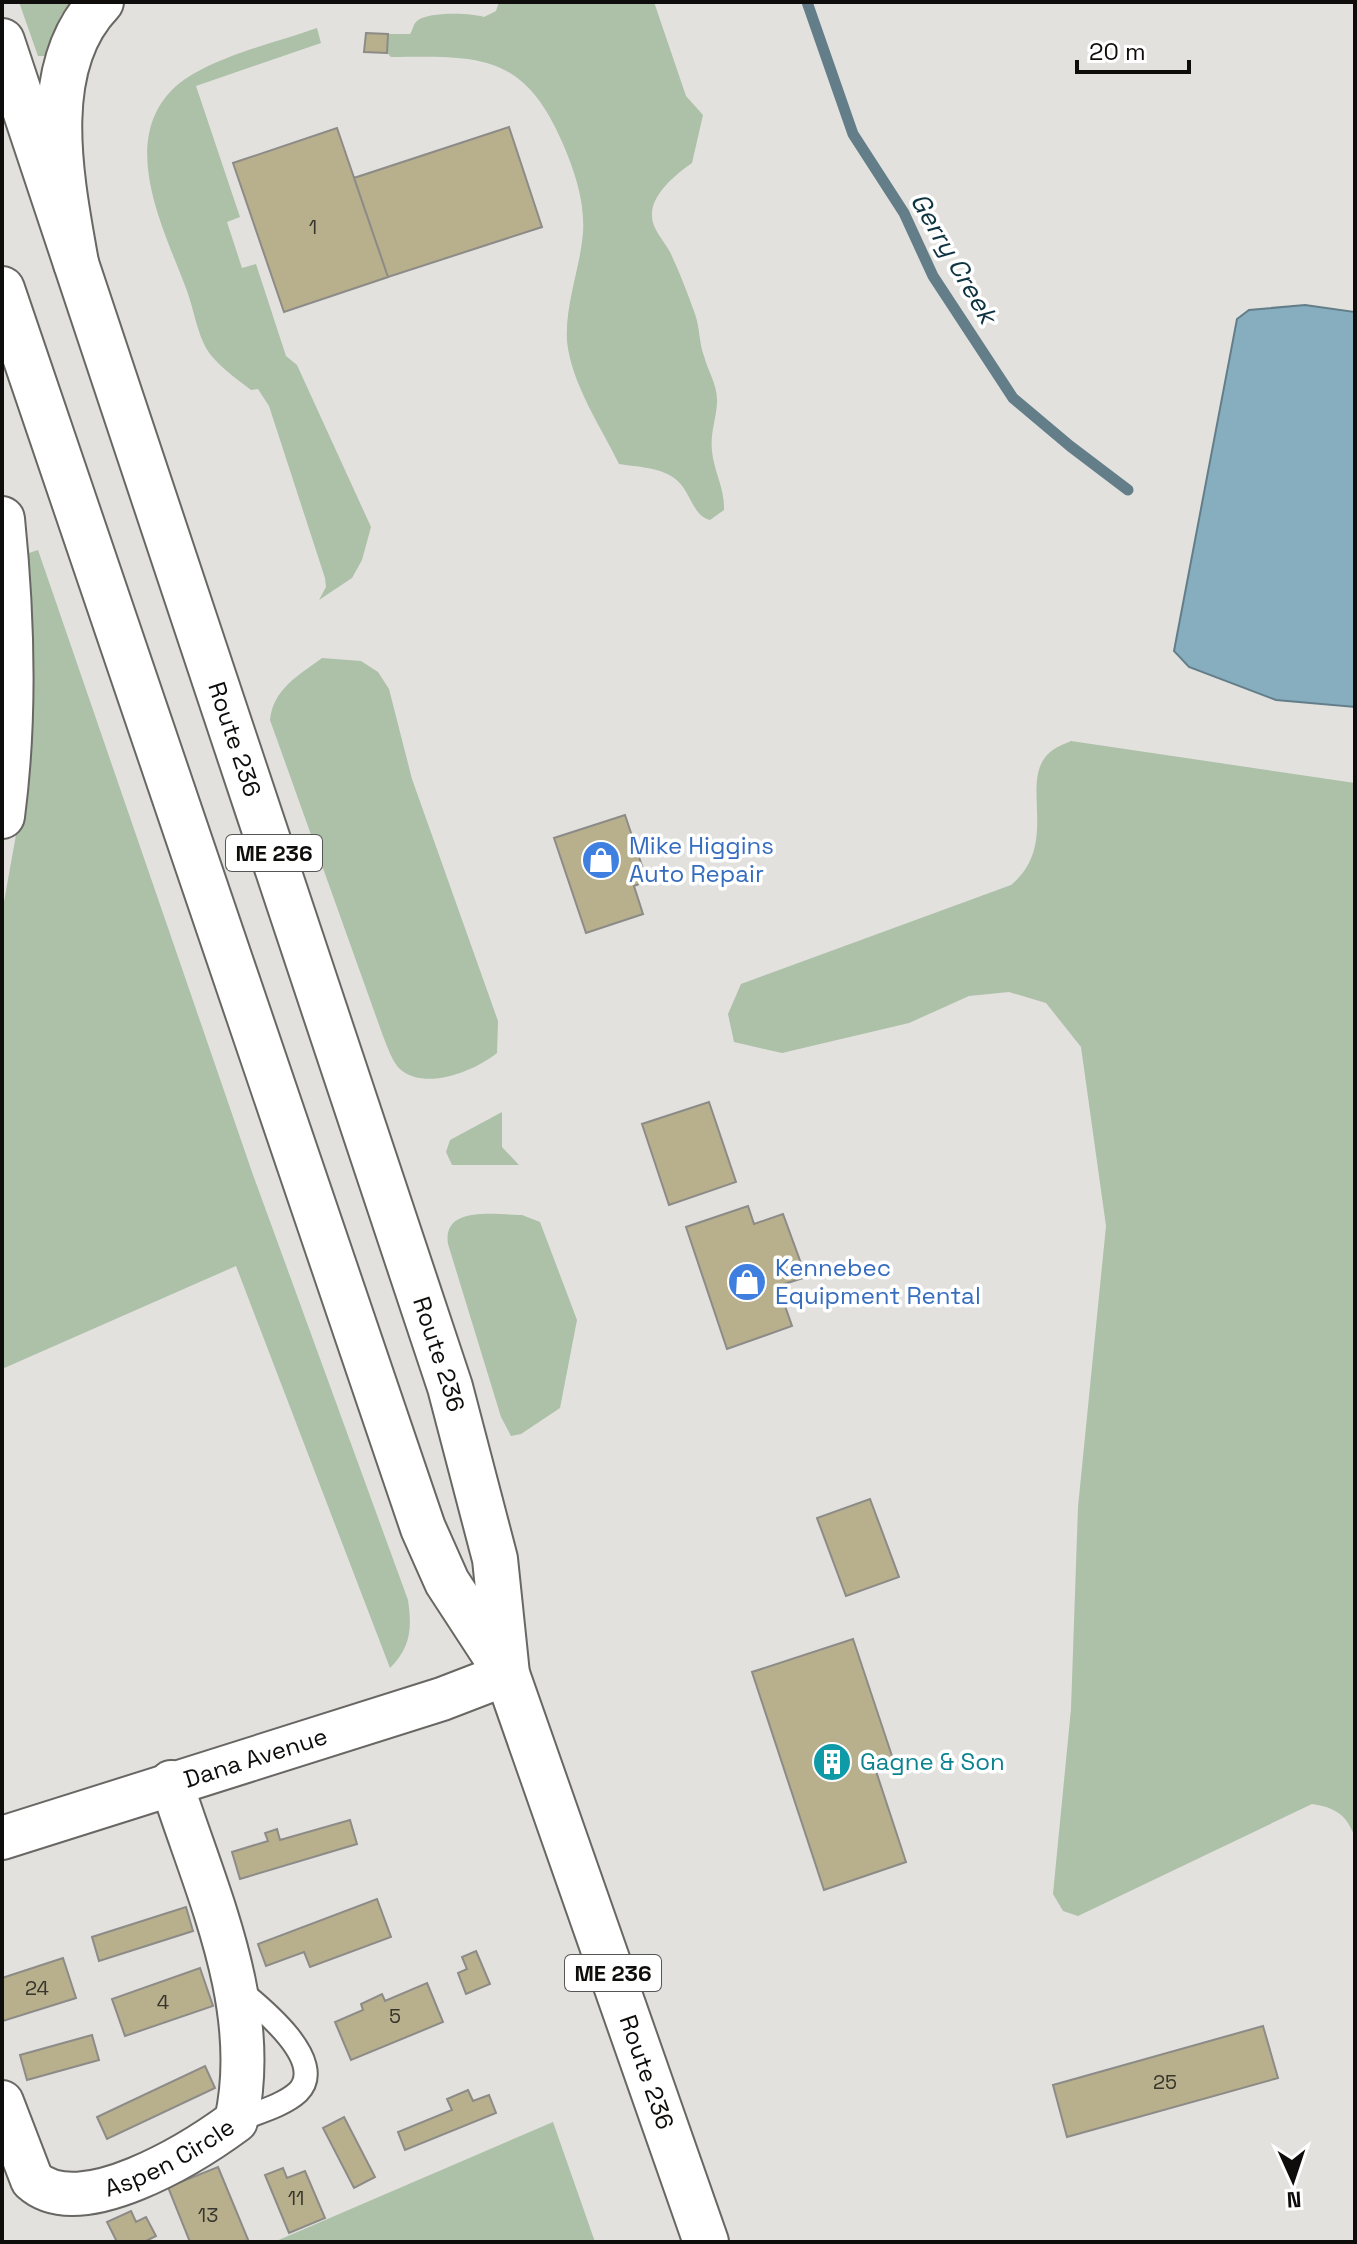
<svg xmlns="http://www.w3.org/2000/svg" width="1357" height="2244" font-family="'Space Grotesk',sans-serif">
  <style>
    .green { fill: #adc0a8 }
    .water { fill: #87aebf; stroke: #637e89; stroke-width: 2 }
    .lines { fill: none; stroke-linecap: round; stroke-linejoin: round }
    .stream { stroke: #637e89; stroke-width: 11 }
    .building { fill: #b8af8c; stroke: #8c8b88; stroke-width: 2 }
    .service-casing { stroke: #686764; stroke-width: 26 }
    .minor-casing { stroke: #686764; stroke-width: 46 }
    .primary-casing { stroke: #686764; stroke-width: 48 }
    .motorway-casing { stroke: #686764; stroke-width: 48 }
    .service { stroke: #fff; stroke-width: 22 }
    .minor { stroke: #fff; stroke-width: 42 }
    .primary { stroke: #fff; stroke-width: 44 }
    .motorway { stroke: #fff; stroke-width: 44 }
    .labels { text-anchor: middle; stroke-width: 7; stroke-linejoin: round; paint-order: stroke }
    .number-label { font-size: 20px; fill: #38362c }
    .shield { fill: #fff; stroke: #565655; stroke-width: 2 }
    .shield-label { font-size: 22px; font-weight: bold; fill: #0e0d0c }
    .street-label { font-size: 24px; fill: #0e0d0c; stroke: #fff }
    .shop-label { font-size: 24px; fill: #366cbe; stroke: #fff; text-anchor: start }
    .culture-label { font-size: 24px; fill: #0d838f; stroke: #fff; text-anchor: start }
    .water-label { font-size: 26px; font-style: italic; fill: #0e3340; stroke: #fff }
  </style>
  <rect width="100%" height="100%" fill="#e2e1de"/>
  <!-- green -->
  <path class="green" d="M 19,2 L 71,2 L 61,15 L 45,56 L 38,56 Z
    M 499,2 L 654,2 L 686,96 L 703,115 L 692,163 C 676,174 652,194 652,214 C 651,228 663,239 670,252 C 679,271 688,294 695,314 C 700,328 699,343 704,356 C 708,372 718,385 717,403 C 716,420 710,433 712,451 C 714,472 725,489 724,510 L 710,520 C 692,516 690,488 674,478 C 659,467 637,467 619,464 C 601,427 571,383 567,341 C 565,304 580,269 583,233 C 585,202 575,172 563,144 C 524,53 480,56 391,57 L 387,53 L 388,34 L 410,34 C 413,30 413,25 416,22 C 426,11 472,13 484,17 L 496,11 Z
    M 317,28 L 321,43 L 196,86 L 240,217 L 227,222 L 242,268 L 256,264 L 286,356 L 297,365 L 371,527 L 362,560 L 352,578 L 319,600 L 326,587 L 325,578 L 269,406 L 258,389 L 251,390 C 238,380 220,367 210,354 C 198,338 194,310 187,291 C 166,233 118,145 172,90 C 203,59 275,43 317,28 Z
    M 38,550 L 252,1172 L 408,1600 C 412,1628 411,1647 390,1668 L 236,1266 L 2,1369 L 2,913 L 24,790 L 23,555 Z
    M 322,658 L 361,661 L 378,672 L 389,689 L 412,779 L 498,1021 L 497,1053 C 476,1070 427,1091 401,1070 C 393,1064 387,1046 383,1036 L 270,720 C 273,689 299,675 322,658 Z
    M 1071,741 L 1355,783 L 1355,1837 C 1346,1814 1336,1808 1312,1804 L 1078,1916 L 1063,1911 L 1053,1894 L 1071,1709 L 1078,1507 L 1106,1226 L 1081,1047 L 1046,1003 L 1009,992 L 969,996 L 909,1023 L 782,1053 L 734,1042 L 728,1014 L 741,984 L 1011,885 C 1061,844 1018,782 1049,753 C 1054,748 1064,744 1071,741 Z
    M 502,1112 L 502,1147 L 519,1165 L 452,1165 L 446,1152 L 450,1140 Z
    M 522,1215 L 540,1222 L 577,1320 L 560,1408 L 521,1434 L 511,1436 L 501,1417 L 448,1244 C 442,1205 496,1215 522,1215 Z
    M 553,2122 L 595,2242 L 274,2242 Z"/>
  <!-- water -->
  <path class="water" d="M 1305,305 L 1355,312 L 1355,707 L 1276,700 L 1189,667 L 1174,651 L 1237,319 L 1249,310 Z"/>
  <g class="lines">
    <!-- stream -->
    <path class="stream" d="M 807,2 L 853,134 L 904,213 L 933,276 L 1013,398 L 1070,446 L 1128,490"/>
  </g>
  <!-- building -->
  <path class="building" d="M 366,33 L 388,34 L 387,53 L 364,52 Z
    M 509,127 L 542,227 L 388,277 L 354,178 Z
    M 337,128 L 388,277 L 284,312 L 233,163 Z
    M 625,815 L 647,881 L 634,886 L 643,914 L 586,933 L 554,838 Z
    M 709,1102 L 736,1182 L 669,1205 L 642,1124 Z
    M 748,1206 L 754,1224 L 783,1214 L 806,1277 L 778,1286 L 792,1326 L 727,1349 L 686,1227 Z
    M 870,1499 L 899,1577 L 846,1596 L 817,1518 Z
    M 853,1639 L 893,1759 L 874,1765 L 906,1862 L 824,1890 L 752,1672 Z
    M 350,1820 L 357,1844 L 240,1879 L 232,1852 L 268,1841 L 265,1833 L 277,1829 L 280,1840 Z
    M 377,1899 L 391,1937 L 310,1967 L 304,1952 L 266,1966 L 258,1944 Z
    M 186,1907 L 193,1931 L 99,1961 L 92,1937 Z
    M 476,1951 L 490,1984 L 466,1994 L 458,1973 L 467,1969 L 462,1957 Z
    M 63,1958 L 76,1998 L 3,2021 L 2,1978 Z
    M 200,1968 L 213,2006 L 125,2036 L 112,1999 Z
    M 427,1983 L 443,2022 L 351,2060 L 335,2022 L 363,2010 L 361,2004 L 382,1994 L 385,2001 Z
    M 1263,2026 L 1278,2078 L 1067,2137 L 1053,2085 Z
    M 92,2035 L 99,2060 L 27,2080 L 20,2055 Z
    M 205,2066 L 215,2088 L 107,2139 L 97,2117 Z
    M 468,2090 L 473,2101 L 489,2095 L 496,2113 L 405,2150 L 398,2132 L 452,2110 L 447,2099 Z
    M 344,2117 L 375,2177 L 354,2188 L 323,2128 Z
    M 218,2167 L 249,2242 L 190,2242 L 168,2187 Z
    M 283,2168 L 287,2178 L 305,2171 L 325,2218 L 289,2233 L 265,2175 Z
    M 131,2211 L 136,2222 L 146,2217 L 156,2236 L 144,2242 L 117,2242 L 107,2222 Z"/>
  <g class="lines">
    <!-- service casing -->
    <g class="service-casing">
      <path id="service" d="M 236,2121 C 255,2113 283,2106 298,2092 C 329,2061 258,2005 237,1988"/>
    </g>
    <!-- minor casing -->
    <g class="minor-casing">
      <g id="minor">
        <path id="s1" d="M 2,1838 L 442,1699 L 507,1674"/>
        <path id="s2" d="M 2,2102 L 32,2180 C 80,2224 194,2152 236,2121 C 262,2006 205,1889 171,1782"/>
      </g>
    </g>
    <!-- primary casing -->
    <g class="primary-casing">
      <g id="primary">
        <path id="s3" d="M 2,41 L 450,1387 L 495,1559 L 507,1674 L 706,2242"/>
        <path d="M 2,289 L 423,1528 L 447,1582 L 507,1674"/>
      </g>
    </g>
    <!-- motorway casing -->
    <g class="motorway-casing">
      <path id="motorway" d="M 76,263 C 62,183 37,68 101,2
        M 2,519 C 12,617 15,718 2,816"/>
    </g>
    <!-- service -->
    <use href="#service" class="service"/>
    <!-- minor -->
    <use href="#minor" class="minor"/>
    <!-- primary -->
    <use href="#primary" class="primary"/>
    <!-- motorway -->
    <use href="#motorway" class="motorway"/>
  </g>
  <!-- icons -->
  <defs>
    <g id="shop-disc" transform="scale(2)"><circle r="9.5" fill="#3f7fe0" stroke="#fff"/><path d="M-5-2.5h2.3a2.7 3.5 0 0 1 5.4 0H5L5.5 6h-11ZM-1.5-2.5h3a1.5 2.3 0 0 0-3 0Z" fill="#fff"/></g>
    <g id="building-disc" transform="scale(2)"><circle r="9.5" fill="#0f9aa8" stroke="#fff"/><path d="M-4-6H4V6H1V3H-1V6H-4ZM-2.5-4.3h1.7v1.8h-1.7ZM.8-4.3h1.7v1.8H.8ZM-2.5-1h1.7V.8h-1.7ZM.8-1h1.7V.8H.8Z" fill="#fff"/></g>
  </defs>
  <g fill-rule="evenodd">
    <use href="#shop-disc" x="601" y="860"/>
    <use href="#shop-disc" x="747" y="1282"/>
    <use href="#building-disc" x="832" y="1762"/>
  </g>
  <g class="labels">
    <!-- number labels -->
    <g class="number-label">
      <text x="313" y="234">1</text>
      <text x="37" y="1995">24</text>
      <text x="163" y="2009">4</text>
      <text x="395" y="2023">5</text>
      <text x="1165" y="2089">25</text>
      <text x="296" y="2205">11</text>
      <text x="208" y="2222">13</text>
    </g>
    <!-- shield labels -->
    <g class="shield">
      <rect x="226" y="835" width="96" height="36" rx="6"/>
      <rect x="565" y="1955" width="96" height="36" rx="6"/>
    </g>
    <g class="shield-label">
      <text x="274" y="861">ME 236</text>
      <text x="613" y="1981">ME 236</text>
    </g>
    <!-- street labels -->
    <g class="street-label">
      <text dy="8" stroke="none"><textPath href="#s3" startOffset="736">Route 236</textPath></text>
      <text dy="8" stroke="none"><textPath href="#s3" startOffset="1384">Route 236</textPath></text>
      <text dy="8" stroke="none"><textPath href="#s1" startOffset="266">Dana Avenue</textPath></text>
      <text dy="8" stroke="none"><textPath href="#s3" startOffset="2134">Route 236</textPath></text>
      <text dy="8" stroke="none"><textPath href="#s2" startOffset="232">Aspen Circle</textPath></text>
    </g>
    <!-- shop labels -->
    <g class="shop-label">
      <text x="629" y="854">Mike Higgins<tspan x="629" dy="28">Auto Repair</tspan></text>
      <text x="775" y="1276">Kennebec<tspan x="775" dy="28">Equipment Rental</tspan></text>
    </g>
    <!-- culture labels -->
    <g class="culture-label">
      <text x="860" y="1770">Gagne &amp; Son</text>
    </g>
    <!-- water labels -->
    <g class="water-label">
      <text transform="translate(954 258) rotate(60)" y="9">Gerry Creek</text>
    </g>
  </g>
  <!-- border -->
  <rect width="1357" height="2244" fill="none" stroke="#0e0d0c" stroke-width="8"/>
  <!-- north arrow -->
  <g transform="translate(1293 2180) rotate(177)" stroke="#ffffff" stroke-width="6" paint-order="stroke">
  <path d="M0-6L14 30L0 20L-14 30Z" fill="#0e0d0c"/>
  <text y="-12" font-size="22" font-weight="bold" text-anchor="middle" fill="#0e0d0c">N</text>
  </g>
  <!-- scale -->
  <path d="M1077 60v12h112v-12" fill="none" stroke="#0e0d0c" stroke-width="4"/>
  <text x="1089" y="60" font-size="24" fill="#0e0d0c" stroke="#ffffff" stroke-width="6" paint-order="stroke">20 m</text>
</svg>
